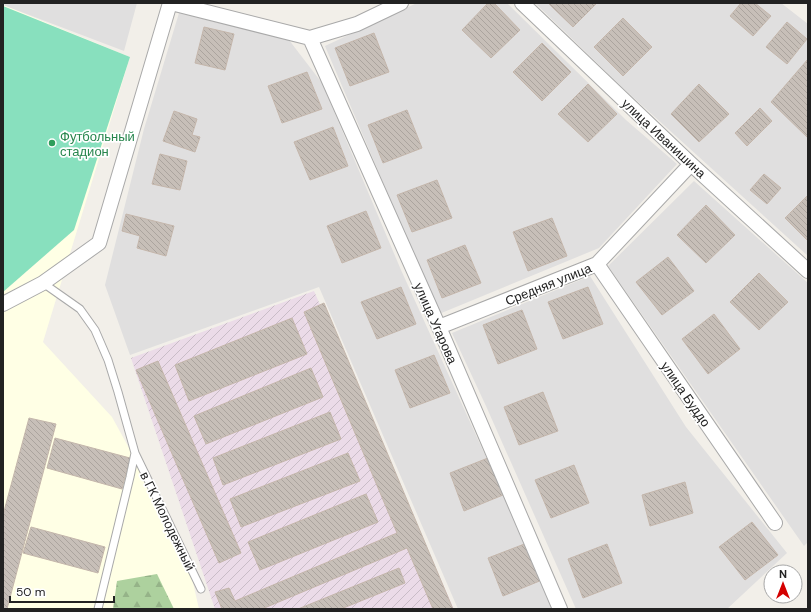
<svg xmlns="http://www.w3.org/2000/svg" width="811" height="612" font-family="'DM Sans',sans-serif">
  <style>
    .residential { fill: #e0dfdf }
    .industrial { fill: url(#industrial-furrows) }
    .education { fill: #ffffe5 }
    .forest { fill: url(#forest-firs) }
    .pitch { fill: #88e0be }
    .building { fill: url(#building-back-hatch); stroke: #c4b6ab }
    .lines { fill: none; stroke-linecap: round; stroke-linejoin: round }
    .service-casing { stroke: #a9a9a9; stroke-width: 9 }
    .minor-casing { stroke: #a9a9a9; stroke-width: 16 }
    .service { stroke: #fff; stroke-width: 7 }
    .minor { stroke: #fff; stroke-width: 14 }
    .leisure-dot { fill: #2e9e5b; stroke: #fff; stroke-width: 1.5 }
    .labels { text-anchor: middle; stroke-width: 3.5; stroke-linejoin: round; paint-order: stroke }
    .leisure-label { font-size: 13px; fill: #27864d; stroke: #fff; text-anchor: start }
    .street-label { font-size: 13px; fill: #222; stroke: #fff }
  </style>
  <defs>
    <pattern id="industrial-furrows" width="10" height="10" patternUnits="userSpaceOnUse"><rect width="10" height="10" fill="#ebdbe8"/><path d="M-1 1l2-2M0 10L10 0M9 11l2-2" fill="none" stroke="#c9bcc7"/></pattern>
    <pattern id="forest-firs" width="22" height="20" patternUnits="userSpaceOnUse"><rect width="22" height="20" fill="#add19e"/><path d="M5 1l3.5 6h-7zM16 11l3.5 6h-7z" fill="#95b388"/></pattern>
    <pattern id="building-back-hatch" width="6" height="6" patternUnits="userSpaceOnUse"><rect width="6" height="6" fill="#c7bfb8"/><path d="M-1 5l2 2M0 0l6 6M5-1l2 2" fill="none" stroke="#aba49e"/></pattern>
  </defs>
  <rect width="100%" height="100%" fill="#f2efe9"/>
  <!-- residential -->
  <path class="residential" d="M 3,3 L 137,3 L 124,51 L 3,5 Z
    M 417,3 L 507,3 L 626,120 L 677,164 L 599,248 L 439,314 L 325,46 Z
    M 535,3 L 781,3 L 808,24 L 808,256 L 624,89 Z
    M 179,13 L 289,40 L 322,83 L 401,270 L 555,609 L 458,609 L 319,287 L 130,355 L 105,285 L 144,129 Z
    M 694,181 L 808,283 L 808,542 L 804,546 L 608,266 Z
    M 590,276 L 686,427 L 787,553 L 727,609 L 576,609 L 486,406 L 452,333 Z"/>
  <!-- industrial -->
  <path class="industrial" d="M 314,291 L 415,522 L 454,609 L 215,609 L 131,358 Z"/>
  <!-- education -->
  <path class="education" d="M 3,5 L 130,57 L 43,342 L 112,417 L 186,552 L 199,609 L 3,609 Z"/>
  <!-- forest -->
  <path class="forest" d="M 157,574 L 174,609 L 113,609 L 117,581 Z"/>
  <!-- pitch -->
  <path class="pitch" d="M 3,6 L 130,57 L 74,230 L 3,292 Z"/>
  <!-- building -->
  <path class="building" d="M 488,3 L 494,3 L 520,30 L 491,58 L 462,30 Z
    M 548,3 L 597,3 L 573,27 Z
    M 741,3 L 755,3 L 771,16 L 753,36 L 730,16 Z
    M 623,18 L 652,47 L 623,76 L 594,47 Z
    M 787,22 L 807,39 L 787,64 L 766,47 Z
    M 204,27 L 234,34 L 225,70 L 195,63 Z
    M 374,33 L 389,72 L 350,86 L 335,48 Z
    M 542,43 L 571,72 L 542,101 L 513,72 Z
    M 808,59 L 808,138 L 771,102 Z
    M 307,72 L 322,109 L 282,123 L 268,86 Z
    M 588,84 L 617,114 L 588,142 L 558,114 Z
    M 699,84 L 729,114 L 699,142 L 671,114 Z
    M 760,108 L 772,121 L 747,146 L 735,133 Z
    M 407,110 L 422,148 L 383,163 L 368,125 Z
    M 174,111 L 197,119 L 192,135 L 200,137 L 195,152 L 163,141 Z
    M 333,127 L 348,166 L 310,180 L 294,142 Z
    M 160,154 L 187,161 L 180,190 L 152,184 Z
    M 764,174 L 781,188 L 767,204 L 750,190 Z
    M 437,180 L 452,218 L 412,232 L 397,195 Z
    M 808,195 L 808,241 L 785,218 Z
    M 706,205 L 735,235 L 706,263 L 677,235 Z
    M 366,211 L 381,248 L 342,263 L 327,226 Z
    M 126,214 L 174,226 L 166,256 L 137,248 L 140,236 L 122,231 Z
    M 552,218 L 567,256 L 528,271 L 513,232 Z
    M 465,245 L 481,283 L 442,298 L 427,260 Z
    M 668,257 L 694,291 L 662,315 L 636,282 Z
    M 759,273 L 788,302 L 759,330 L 730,302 Z
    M 401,287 L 416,324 L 377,339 L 361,302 Z
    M 588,287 L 603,324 L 563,339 L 548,302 Z
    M 324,303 L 453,609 L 433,609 L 407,548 L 262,609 L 222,609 L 215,592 L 229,588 L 235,601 L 397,533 L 304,312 Z
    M 522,310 L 537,349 L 498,364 L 483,325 Z
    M 714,314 L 740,349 L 708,374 L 682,339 Z
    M 292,318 L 307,354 L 189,401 L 175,365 Z
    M 434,355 L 450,393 L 410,408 L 395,370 Z
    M 158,361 L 241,553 L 219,563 L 136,370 Z
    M 311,368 L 323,397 L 206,444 L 194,416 Z
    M 543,392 L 558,431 L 519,445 L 504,407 Z
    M 330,412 L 341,439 L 223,485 L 213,458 Z
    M 29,418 L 56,424 L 7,609 L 3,609 L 3,515 Z
    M 55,438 L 130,458 L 122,489 L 47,468 Z
    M 348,453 L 360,481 L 241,527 L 230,499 Z
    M 488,458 L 503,495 L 464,511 L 450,473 Z
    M 574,465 L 589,503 L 551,518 L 535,480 Z
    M 685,482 L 693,513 L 650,526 L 642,495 Z
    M 366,494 L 378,522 L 260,570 L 248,542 Z
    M 752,522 L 778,555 L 745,580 L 719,547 Z
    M 31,527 L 105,547 L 98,573 L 23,553 Z
    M 527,543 L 542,580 L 503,596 L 488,558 Z
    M 607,544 L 622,583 L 583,598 L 568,559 Z
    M 399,568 L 405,583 L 341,609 L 298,609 Z"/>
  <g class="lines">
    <!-- service casing -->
    <g class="service-casing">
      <path id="service" d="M 43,283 L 80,309 L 95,330 L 108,360 L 118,392 L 135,453 L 130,477 L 98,609
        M 135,453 L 201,589"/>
    </g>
    <!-- minor casing -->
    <g class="minor-casing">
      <path id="minor" d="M 171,3 L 310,38 L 357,24 L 401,3
        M 522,3 L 691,164 L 808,271
        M 310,38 L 439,327 L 560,609
        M 597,264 L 775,523
        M 3,304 L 43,283 L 99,243 L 170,3
        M 439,327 L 597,264 L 691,164"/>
    </g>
    <!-- service -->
    <use href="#service" class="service"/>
    <!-- minor -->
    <use href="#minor" class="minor"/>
  </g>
  <!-- markers -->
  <circle class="leisure-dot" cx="52" cy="143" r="4"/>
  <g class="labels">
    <!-- leisure labels -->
    <g class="leisure-label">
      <text x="60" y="141">Футбольный<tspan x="60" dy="15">стадион</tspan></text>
    </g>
    <!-- street labels -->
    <g class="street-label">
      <text transform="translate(664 138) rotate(43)" y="5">улица Иванишина</text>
      <text transform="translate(548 284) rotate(-22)" y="5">Средняя улица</text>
      <text transform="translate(436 323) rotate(66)" y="5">улица Угарова</text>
      <text transform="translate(686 394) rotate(55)" y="5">улица Буддо</text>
      <text transform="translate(168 521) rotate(64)" y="5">в ГК Молодежный</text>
    </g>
  </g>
  <!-- border -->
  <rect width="811" height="612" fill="none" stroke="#222222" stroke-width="8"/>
  <!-- north arrow -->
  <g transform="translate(783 584)"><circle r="19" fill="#ffffff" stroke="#a7a7a7"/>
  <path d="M0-3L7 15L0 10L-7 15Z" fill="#d40000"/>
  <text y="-6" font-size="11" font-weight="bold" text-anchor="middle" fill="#222222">N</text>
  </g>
  <!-- scale -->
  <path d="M10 596v6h104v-6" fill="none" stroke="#222222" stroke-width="2"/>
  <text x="16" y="596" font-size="12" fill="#222222" stroke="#ffffff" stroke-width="3" paint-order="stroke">50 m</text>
</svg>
